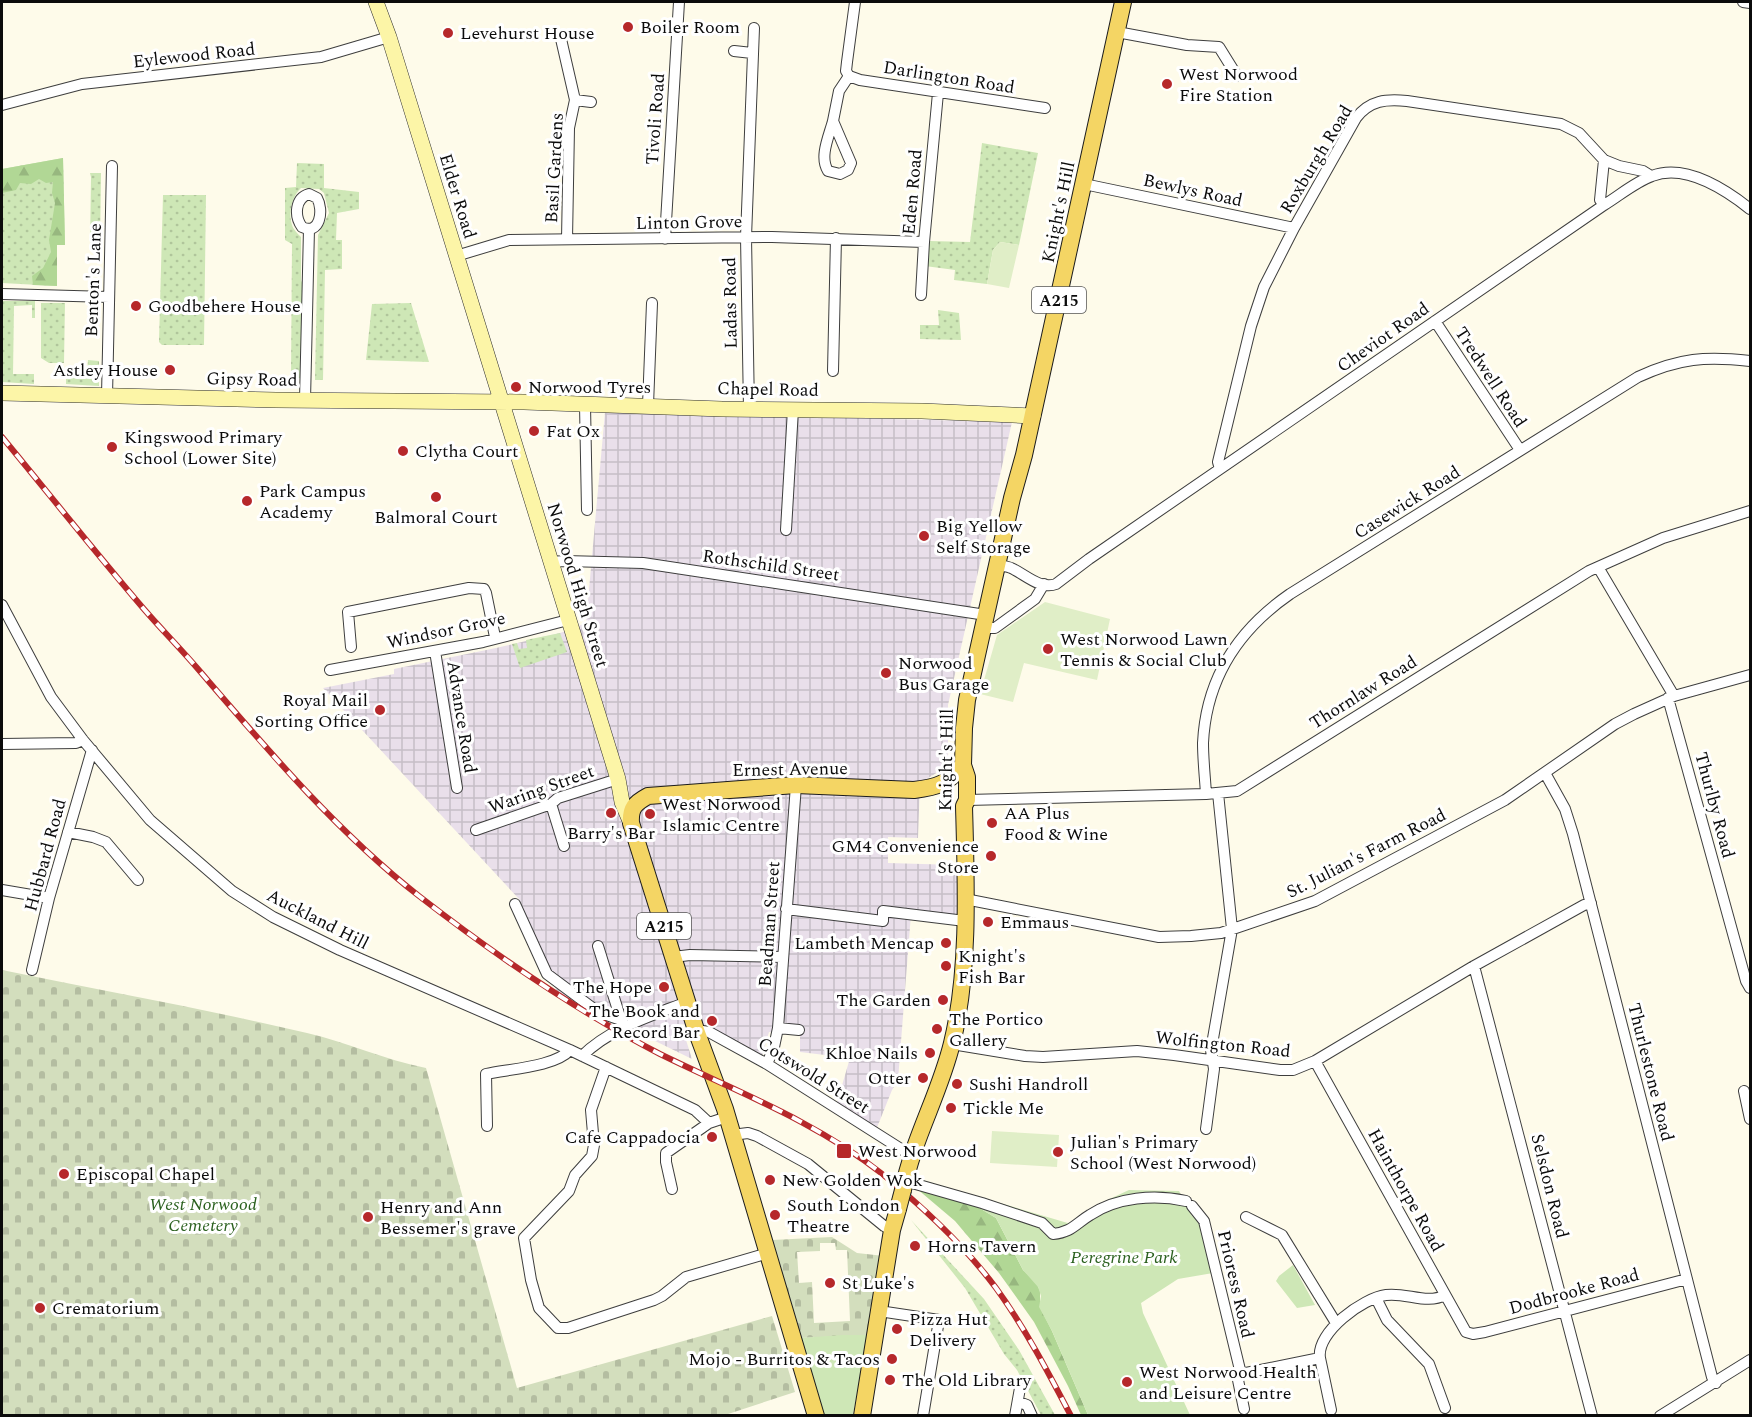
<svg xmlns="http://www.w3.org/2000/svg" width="1752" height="1417" font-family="Spectral,serif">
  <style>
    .industrial { fill: url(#industrial-grid) }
    .grass { fill: url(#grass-dots) }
    .forest { fill: url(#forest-firs) }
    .cemetery { fill: url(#cemetery-stones); fill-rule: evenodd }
    .park { fill: #cee7b6 }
    .pitch { fill: #e0eec7 }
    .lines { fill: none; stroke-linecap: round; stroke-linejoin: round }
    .street-casing { stroke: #3e3e3e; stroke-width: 12 }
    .secondary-casing { stroke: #2d2d2d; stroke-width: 16 }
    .primary-casing { stroke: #1c1c1c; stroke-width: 18 }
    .street { stroke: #fff; stroke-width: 10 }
    .secondary { stroke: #fcf5a7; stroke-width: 15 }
    .primary { stroke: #f4d564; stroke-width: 16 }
    .rail-casing { stroke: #b6282b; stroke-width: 6 }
    .rail { stroke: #fff; stroke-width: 4; stroke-dasharray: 11; stroke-linecap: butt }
    .primary-bridge-casing { stroke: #1c1c1c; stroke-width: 18; stroke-linecap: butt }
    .primary-bridge { stroke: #f4d564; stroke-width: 16 }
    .poi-dot { fill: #b6282b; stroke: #fff; stroke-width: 2 }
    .labels { text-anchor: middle; stroke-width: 6; stroke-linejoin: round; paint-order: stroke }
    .shield { fill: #fff; stroke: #545454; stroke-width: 1.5 }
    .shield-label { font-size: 16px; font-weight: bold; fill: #0b0b0b }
    .poi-label { font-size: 18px; fill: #0b0b0b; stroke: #fff; text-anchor: start }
    .street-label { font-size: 18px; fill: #0b0b0b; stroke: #fff }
    .park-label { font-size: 18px; font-style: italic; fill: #2a601e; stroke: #fff }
  </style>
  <defs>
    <pattern id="industrial-grid" width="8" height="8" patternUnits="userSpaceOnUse" patternTransform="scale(1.5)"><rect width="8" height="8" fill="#e9dfea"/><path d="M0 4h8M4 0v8" fill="none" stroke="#c6bec7"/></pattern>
    <pattern id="grass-dots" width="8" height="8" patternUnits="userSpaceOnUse" patternTransform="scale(1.5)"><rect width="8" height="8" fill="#cee7b6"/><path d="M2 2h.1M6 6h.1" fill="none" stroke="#b0c59b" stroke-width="1.8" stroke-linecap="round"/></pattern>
    <pattern id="forest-firs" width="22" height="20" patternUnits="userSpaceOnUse" patternTransform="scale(1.5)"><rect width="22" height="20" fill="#b1d795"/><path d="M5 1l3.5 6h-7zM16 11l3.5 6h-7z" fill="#97b77f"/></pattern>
    <pattern id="cemetery-stones" width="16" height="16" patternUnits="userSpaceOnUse" patternTransform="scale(1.5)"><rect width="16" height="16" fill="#d3debd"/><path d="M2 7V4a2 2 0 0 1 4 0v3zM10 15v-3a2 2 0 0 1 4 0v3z" fill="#b4bda1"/></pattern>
  </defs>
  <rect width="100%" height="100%" fill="#fefbea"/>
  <!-- industrial -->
  <path class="industrial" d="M 605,412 L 1012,422 L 948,705 L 948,766 L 920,783 L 918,838 L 888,837 L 888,863 L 957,865 L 957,918 L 911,914 L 898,1080 L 892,1090 L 876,1130 L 836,1106 L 850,1058 L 800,1052 L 800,1034 L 769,1032 L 762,1056 L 710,1028 L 681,1024 L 692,1059 L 559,994 L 547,974 L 519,899 L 323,688 L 394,674 L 394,669 L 496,648 L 560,633 L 586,623 Z"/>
  <!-- grass -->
  <path class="grass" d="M 982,143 L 1038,153 L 1019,245 L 1000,242 L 993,250 L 987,284 L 954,280 L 955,270 L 925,266 L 929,241 L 970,242 Z
    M 63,158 L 65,245 L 57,245 L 57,286 L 2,283 L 2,169 Z
    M 297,163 L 324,164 L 324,188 L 359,192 L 359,209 L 337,213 L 336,240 L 342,240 L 342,269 L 325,270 L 323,380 L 315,380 L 318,235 L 329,213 L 324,193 L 319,189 L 301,188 C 292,196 288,213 292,225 C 293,229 298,234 301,237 L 301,280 L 303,285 L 302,378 L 291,378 L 292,244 L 285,240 L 285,188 L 296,187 Z
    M 90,173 L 101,173 L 100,246 L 90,246 L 91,177 Z
    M 163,195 L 206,195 L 204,345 L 162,345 L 159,342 Z
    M 2,301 L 35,301 L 35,318 L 32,318 L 32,305 L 14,306 L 13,374 L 34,374 L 34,384 L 2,382 Z
    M 41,303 L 65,303 L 64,363 L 49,363 L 41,358 Z
    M 411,303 L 429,362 L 366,360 L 372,304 Z
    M 938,310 L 959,313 L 961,340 L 920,339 L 920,325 L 939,325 Z
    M 88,360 L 99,361 L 99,386 L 66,384 L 66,376 L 87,376 Z
    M 560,633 L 567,652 L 520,668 L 512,644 L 517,643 L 519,649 L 527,648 L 526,640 Z
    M 911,1220 L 984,1299 L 1019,1350 L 1055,1415 L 1041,1415 L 1017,1370 L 1004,1354 L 965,1288 Z"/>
  <!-- forest -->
  <path class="forest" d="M 63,158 L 65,245 L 57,245 L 57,286 L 33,285 L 32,276 L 43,268 L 51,252 L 49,240 L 55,203 L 52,193 L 53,182 L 46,183 L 39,179 L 31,184 L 20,183 L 16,190 L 2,193 L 2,169 Z
    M 916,1188 L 976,1206 L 996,1218 L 1023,1270 L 1036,1282 L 1040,1291 L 1040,1307 L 1052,1331 L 1088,1415 L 1081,1415 L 1068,1386 L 1034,1322 L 999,1273 L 955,1221 Z"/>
  <!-- cemetery -->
  <path class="cemetery" d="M 2,970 C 103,991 206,1009 307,1033 C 347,1042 385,1060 426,1068 L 517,1388 L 772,1316 L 795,1392 L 722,1416 L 2,1415 Z
    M 832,1237 L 857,1253 L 884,1256 L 867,1335 L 801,1338 L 772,1240 ZM 820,1243 L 835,1243 L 836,1250 L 847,1250 L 850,1321 L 814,1323 L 812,1282 L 799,1283 L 797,1252 L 820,1251 Z"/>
  <!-- park -->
  <path class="park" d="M 919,1179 L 1071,1224 L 1103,1202 L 1129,1190 L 1179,1191 L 1192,1216 L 1198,1219 L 1213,1273 L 1178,1279 L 1141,1303 L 1143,1313 L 1190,1415 L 1088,1415 L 1052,1331 L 1039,1307 L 1041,1296 L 1038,1287 L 1023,1270 L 996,1218 L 976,1206 L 937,1193 L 927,1193 L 916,1188 Z
    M 1293,1265 L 1315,1305 L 1297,1308 L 1276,1281 L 1279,1276 Z
    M 842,1335 L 867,1335 L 853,1415 L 824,1415 L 801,1338 Z"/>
  <!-- pitch -->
  <path class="pitch" d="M 1000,242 L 1019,245 L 1009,288 L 987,284 L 993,250 Z
    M 1045,602 L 1110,619 L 1097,680 L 1024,663 L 1013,702 L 980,694 L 997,635 Z
    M 992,1131 L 1059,1135 L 1057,1167 L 990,1163 Z"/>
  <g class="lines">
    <!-- street casing -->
    <g class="street-casing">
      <path id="street" d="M 1743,2 L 1750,3
        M 1117,32 L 1187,45 L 1219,47 L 1237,76
        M 561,39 L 575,100 L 569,128 L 567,239
        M 734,51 L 752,53
        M 849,76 L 860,80 L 1045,108
        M 849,76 L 846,71 L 847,62 L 855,2
        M 575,100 L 591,102
        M 2,105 L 82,84 L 321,57 L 389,37
        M 833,121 C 829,136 819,157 828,171 L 840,174 L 848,170 L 851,163 L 833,121 L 839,91 L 849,76
        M 1084,184 L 1294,228
        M 309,194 L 317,198 C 324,210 320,236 302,227 C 294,216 295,198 309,194 Z
        M 1604,205 L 1600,200 L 1604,160
        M 665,239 L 679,2
        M 456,256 L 509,240 L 772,237 L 924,242
        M 2,294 L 109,297
        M 921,295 L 924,242 L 938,93
        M 1435,321 L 1520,450
        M 833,371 L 836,238
        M 107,396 L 112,166
        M 305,400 L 309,229
        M 585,405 L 587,510
        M 648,405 L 652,303
        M 749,409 L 746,237 L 754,28
        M 1220,469 L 1218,462 L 1251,326 L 1264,287 L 1294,228 L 1356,118 C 1370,100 1386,99 1407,101 L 1561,124 L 1579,133 L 1604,160 L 1619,166 L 1643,171 L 1651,176
        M 786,530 L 793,409
        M 550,562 L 565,561 L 643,563 L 986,615
        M 997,565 C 1001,566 1007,566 1011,568 C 1025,574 1040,590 1056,584 L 1089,559 L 1604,205 C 1619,196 1635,182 1652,176 C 1686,163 1726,190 1750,209
        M 1598,567 L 1674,696
        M 2,605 L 51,697 L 83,740 L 150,820 L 232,891 L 273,917 L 340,950 L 570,1050 L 695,1110 L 709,1123 L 727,1117
        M 983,628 L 995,628 L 1035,599 L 1044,584
        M 351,647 L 348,612 L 469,588 L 484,589 L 486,593 L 495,637
        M 435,651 L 457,788
        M 330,670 L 483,642 L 568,620
        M 1668,698 L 1746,981 L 1750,988
        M 2,744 L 76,743 L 83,740
        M 1545,773 L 1565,809 L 1573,834 L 1712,1377 L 1716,1383
        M 1206,794 C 1205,777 1203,760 1203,743 C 1206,679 1238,630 1290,594 L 1638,377 C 1679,358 1706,356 1750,361
        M 967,800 L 1206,794 L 1237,791 L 1589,571 L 1663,538 L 1750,511
        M 551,804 L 564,846
        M 476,830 L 551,804 L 558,798 L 618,779
        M 68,832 L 93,837 L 106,842 L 138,880
        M 2,890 L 49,898
        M 965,899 L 1159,937 L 1191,936 L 1221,933 L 1315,901 L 1505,800 L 1615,724 L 1634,714 L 1674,696 L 1750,675
        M 515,904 L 547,974 L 598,1012 L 621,1020 L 625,1028
        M 786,909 L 883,921 L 883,911 L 965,921
        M 598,946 L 621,1020
        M 673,957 L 690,955 L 782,957
        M 1474,966 L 1592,1416
        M 32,970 L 49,898 L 92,750
        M 778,1028 L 799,1030
        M 696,1030 L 709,1032 L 767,1064 L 912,1156
        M 952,1044 L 1025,1056 L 1043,1057 L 1137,1051 L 1174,1055 L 1280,1070 L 1293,1070 L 1315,1061 L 1474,966 L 1584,905 L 1591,903
        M 582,1056 C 610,1028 651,1016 687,1002
        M 1315,1061 L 1466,1332 L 1473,1334 L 1485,1332 L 1687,1279
        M 767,1064 L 774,1047 L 778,1028 L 796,785
        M 606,1067 L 591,1110 L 594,1145 L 592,1156 L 575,1175 L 569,1191 L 524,1238 L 531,1280 L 539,1308 L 558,1328 L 568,1328 L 654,1300 L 662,1296 L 686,1277 L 768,1253
        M 1744,1091 L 1750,1119
        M 487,1126 L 486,1074 C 508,1069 555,1067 570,1050
        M 1206,1129 L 1214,1069 L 1211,1050 L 1232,929 L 1218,793
        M 732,1135 L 748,1133 L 757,1136 L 808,1164 L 884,1226 L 892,1230
        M 905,1181 L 982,1203 L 1042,1223 L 1053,1234 C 1072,1232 1075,1224 1090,1215 C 1117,1197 1155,1194 1186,1201
        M 672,1189 L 666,1162 L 666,1153 L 709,1123
        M 1192,1206 L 1204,1221 L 1241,1374 L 1238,1380 L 1244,1409
        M 1246,1217 L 1282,1235 L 1336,1323
        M 1376,1298 L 1387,1320 L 1429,1364 L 1445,1408
        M 879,1311 L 939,1320 L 923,1416
        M 1320,1358 L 1331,1410
        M 1241,1374 L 1320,1358 C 1316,1332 1363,1298 1386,1295 C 1406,1292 1427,1305 1445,1295
        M 1019,1402 L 1027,1405 L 1032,1416
        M 1015,1416 L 1020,1388
        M 1660,1416 L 1750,1360"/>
    </g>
    <!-- secondary casing -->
    <g class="secondary-casing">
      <path id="secondary" d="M 376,2 L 389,37 L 618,779 L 622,802 L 631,823
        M 2,393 L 276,400 L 524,402 L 722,409 L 922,411 L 1033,416"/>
    </g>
    <!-- primary casing -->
    <g class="primary-casing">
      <path id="primary" d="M 903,1190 C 913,1139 940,1093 952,1043 C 970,970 966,881 964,806 L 967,800 L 967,777 L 963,765 L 964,728 L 967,700 L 1012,498 L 1024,455 L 1123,2
        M 816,1416 L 725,1109 L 696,1030 L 631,823 C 630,808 635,803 648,796 L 796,785 L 914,790 C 938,787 947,784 963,765
        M 862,1416 L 892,1230 L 898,1209"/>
    </g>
    <!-- street -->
    <use href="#street" class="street"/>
    <!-- secondary -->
    <use href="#secondary" class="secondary"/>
    <!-- primary -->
    <use href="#primary" class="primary"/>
    <!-- rail casing -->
    <g class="rail-casing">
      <path id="rail" d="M 2,437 C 49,494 95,552 143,608 C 161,629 180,648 198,669 C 266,748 336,831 419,896 C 495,955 575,1010 660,1054 C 735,1091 815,1121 881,1173 C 923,1207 964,1245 996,1288 C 1025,1328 1048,1372 1071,1416"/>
    </g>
    <!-- rail -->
    <use href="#rail" class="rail"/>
    <!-- primary-bridge casing -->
    <g class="primary-bridge-casing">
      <path id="primary-bridge" d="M 898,1209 L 903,1190"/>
    </g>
    <!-- primary-bridge -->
    <use href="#primary-bridge" class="primary-bridge"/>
  </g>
  <!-- markers -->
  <g class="poi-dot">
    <circle cx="628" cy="27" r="6"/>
    <circle cx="448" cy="33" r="6"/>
    <circle cx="1167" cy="84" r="6"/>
    <circle cx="136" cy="306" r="6"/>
    <circle cx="170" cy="370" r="6"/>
    <circle cx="516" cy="387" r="6"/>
    <circle cx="534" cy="431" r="6"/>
    <circle cx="112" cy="447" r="6"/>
    <circle cx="403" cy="451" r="6"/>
    <circle cx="436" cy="497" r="6"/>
    <circle cx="247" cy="501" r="6"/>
    <circle cx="924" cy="536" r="6"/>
    <circle cx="1048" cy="649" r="6"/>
    <circle cx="886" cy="673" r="6"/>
    <circle cx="380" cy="710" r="6"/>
    <circle cx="611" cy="813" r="6"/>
    <circle cx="650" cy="814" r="6"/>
    <circle cx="992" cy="823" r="6"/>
    <circle cx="991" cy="856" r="6"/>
    <circle cx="988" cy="922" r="6"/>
    <circle cx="946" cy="943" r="6"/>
    <circle cx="946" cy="966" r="6"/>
    <circle cx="664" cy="987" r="6"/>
    <circle cx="943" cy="1000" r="6"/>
    <circle cx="712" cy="1021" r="6"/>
    <circle cx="937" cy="1029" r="6"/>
    <circle cx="930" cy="1053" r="6"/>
    <circle cx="923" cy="1078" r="6"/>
    <circle cx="957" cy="1084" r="6"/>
    <circle cx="951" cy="1108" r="6"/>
    <circle cx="712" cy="1137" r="6"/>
    <rect x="836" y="1143" width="16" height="16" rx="3"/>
    <circle cx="1058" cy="1152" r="6"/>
    <circle cx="64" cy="1174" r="6"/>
    <circle cx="770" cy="1180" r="6"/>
    <circle cx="775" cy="1215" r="6"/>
    <circle cx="368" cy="1217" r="6"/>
    <circle cx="915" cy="1246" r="6"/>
    <circle cx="830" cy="1283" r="6"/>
    <circle cx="40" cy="1308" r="6"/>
    <circle cx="897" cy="1329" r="6"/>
    <circle cx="892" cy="1359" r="6"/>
    <circle cx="890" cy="1380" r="6"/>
    <circle cx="1127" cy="1382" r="6"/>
  </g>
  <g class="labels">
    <!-- shield labels -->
    <g class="shield">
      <rect x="1032" y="287" width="54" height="26" rx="4.5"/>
      <rect x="637" y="913" width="54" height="26" rx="4.5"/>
    </g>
    <g class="shield-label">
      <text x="1059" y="306">A215</text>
      <text x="664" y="932">A215</text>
    </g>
    <!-- poi labels -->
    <g class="poi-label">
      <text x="640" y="33">Boiler Room</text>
      <text x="460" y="39">Levehurst House</text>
      <text x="1179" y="80">West Norwood<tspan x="1179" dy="21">Fire Station</tspan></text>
      <text x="148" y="312">Goodbehere House</text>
      <text x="158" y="376" text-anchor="end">Astley House</text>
      <text x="528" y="393">Norwood Tyres</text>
      <text x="546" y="437">Fat Ox</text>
      <text x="124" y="443">Kingswood Primary<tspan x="124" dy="21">School (Lower Site)</tspan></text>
      <text x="415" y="457">Clytha Court</text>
      <text x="259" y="497">Park Campus<tspan x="259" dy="21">Academy</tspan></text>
      <text x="436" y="523" text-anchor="middle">Balmoral Court</text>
      <text x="936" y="532">Big Yellow<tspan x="936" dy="21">Self Storage</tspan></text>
      <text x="1060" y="645">West Norwood Lawn<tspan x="1060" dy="21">Tennis &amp; Social Club</tspan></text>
      <text x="898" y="669">Norwood<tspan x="898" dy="21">Bus Garage</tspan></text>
      <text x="368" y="706" text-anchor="end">Royal Mail<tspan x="368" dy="21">Sorting Office</tspan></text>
      <text x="662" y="810">West Norwood<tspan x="662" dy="21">Islamic Centre</tspan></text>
      <text x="1004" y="819">AA Plus<tspan x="1004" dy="21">Food &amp; Wine</tspan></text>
      <text x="611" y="839" text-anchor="middle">Barry's Bar</text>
      <text x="979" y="852" text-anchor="end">GM4 Convenience<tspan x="979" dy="21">Store</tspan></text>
      <text x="1000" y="928">Emmaus</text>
      <text x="934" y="949" text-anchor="end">Lambeth Mencap</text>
      <text x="958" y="962">Knight's<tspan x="958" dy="21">Fish Bar</tspan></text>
      <text x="652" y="993" text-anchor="end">The Hope</text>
      <text x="931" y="1006" text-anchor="end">The Garden</text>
      <text x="700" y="1017" text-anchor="end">The Book and<tspan x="700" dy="21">Record Bar</tspan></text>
      <text x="949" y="1025">The Portico<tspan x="949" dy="21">Gallery</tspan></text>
      <text x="918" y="1059" text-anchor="end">Khloe Nails</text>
      <text x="911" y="1084" text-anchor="end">Otter</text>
      <text x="969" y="1090">Sushi Handroll</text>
      <text x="963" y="1114">Tickle Me</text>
      <text x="700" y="1143" text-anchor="end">Cafe Cappadocia</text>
      <text x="1070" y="1148">Julian's Primary<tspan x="1070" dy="21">School (West Norwood)</tspan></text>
      <text x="858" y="1157">West Norwood</text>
      <text x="76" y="1180">Episcopal Chapel</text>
      <text x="782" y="1186">New Golden Wok</text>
      <text x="787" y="1211">South London<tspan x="787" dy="21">Theatre</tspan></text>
      <text x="380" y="1213">Henry and Ann<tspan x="380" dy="21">Bessemer's grave</tspan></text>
      <text x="927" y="1252">Horns Tavern</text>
      <text x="842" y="1289">St Luke's</text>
      <text x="52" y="1314">Crematorium</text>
      <text x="909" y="1325">Pizza Hut<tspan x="909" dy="21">Delivery</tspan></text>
      <text x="880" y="1365" text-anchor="end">Mojo - Burritos &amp; Tacos</text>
      <text x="1139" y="1378">West Norwood Health<tspan x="1139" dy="21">and Leisure Centre</tspan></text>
      <text x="902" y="1386">The Old Library</text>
    </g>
    <!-- street labels -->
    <g class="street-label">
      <text transform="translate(194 55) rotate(-6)" y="6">Eylewood Road</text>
      <text transform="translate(949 77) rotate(9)" y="6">Darlington Road</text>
      <text transform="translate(655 119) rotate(-86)" y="6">Tivoli Road</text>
      <text transform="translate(1316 159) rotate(-59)" y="6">Roxburgh Road</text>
      <text transform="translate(554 168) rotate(-87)" y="6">Basil Gardens</text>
      <text transform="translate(1193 190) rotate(12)" y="6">Bewlys Road</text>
      <text transform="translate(912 192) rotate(-85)" y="6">Eden Road</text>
      <text transform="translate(458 196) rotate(73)" y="6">Elder Road</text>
      <text transform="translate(1058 212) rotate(-78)" y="6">Knight's Hill</text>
      <text transform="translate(689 222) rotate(-1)" y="6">Linton Grove</text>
      <text transform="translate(93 280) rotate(-88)" y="6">Benton's Lane</text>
      <text transform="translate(730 303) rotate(-91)" y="6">Ladas Road</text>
      <text transform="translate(1383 337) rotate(-35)" y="6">Cheviot Road</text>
      <text transform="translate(1491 377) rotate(57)" y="6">Tredwell Road</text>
      <text transform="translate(252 379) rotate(1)" y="6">Gipsy Road</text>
      <text transform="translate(768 389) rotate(1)" y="6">Chapel Road</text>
      <text transform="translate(1407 502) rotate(-32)" y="6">Casewick Road</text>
      <text transform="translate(771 565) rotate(8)" y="6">Rothschild Street</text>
      <text transform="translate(578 585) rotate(73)" y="6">Norwood High Street</text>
      <text transform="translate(446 630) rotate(-12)" y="6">Windsor Grove</text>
      <text transform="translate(1363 692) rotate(-32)" y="6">Thornlaw Road</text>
      <text transform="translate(462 717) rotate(81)" y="6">Advance Road</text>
      <text transform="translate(946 760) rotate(-89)" y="6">Knight's Hill</text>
      <text transform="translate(790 769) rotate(-1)" y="6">Ernest Avenue</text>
      <text transform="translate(541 789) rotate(-20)" y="6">Waring Street</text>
      <text transform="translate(1715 805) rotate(75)" y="6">Thurlby Road</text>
      <text transform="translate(1366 853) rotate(-27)" y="6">St. Julian's Farm Road</text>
      <text transform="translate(45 855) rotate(-75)" y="6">Hubbard Road</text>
      <text transform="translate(318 919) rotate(27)" y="6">Auckland Hill</text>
      <text transform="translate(769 924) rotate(-86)" y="6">Beadman Street</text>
      <text transform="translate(1223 1044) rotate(6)" y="6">Wolfington Road</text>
      <text transform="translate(1651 1072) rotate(76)" y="6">Thurlestone Road</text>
      <text transform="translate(814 1075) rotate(32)" y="6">Cotswold Street</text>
      <text transform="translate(1550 1186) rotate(76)" y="6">Selsdon Road</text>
      <text transform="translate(1406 1190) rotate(61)" y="6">Hainthorpe Road</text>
      <text transform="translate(1236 1284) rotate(77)" y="6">Prioress Road</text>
      <text transform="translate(1574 1291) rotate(-15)" y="6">Dodbrooke Road</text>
    </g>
    <!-- park labels -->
    <g class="park-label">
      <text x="203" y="1210">West Norwood<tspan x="203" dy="21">Cemetery</tspan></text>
      <text x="1124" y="1263">Peregrine Park</text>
    </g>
  </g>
  <!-- border -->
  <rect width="1752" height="1417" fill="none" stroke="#0b0b0b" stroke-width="6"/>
</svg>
